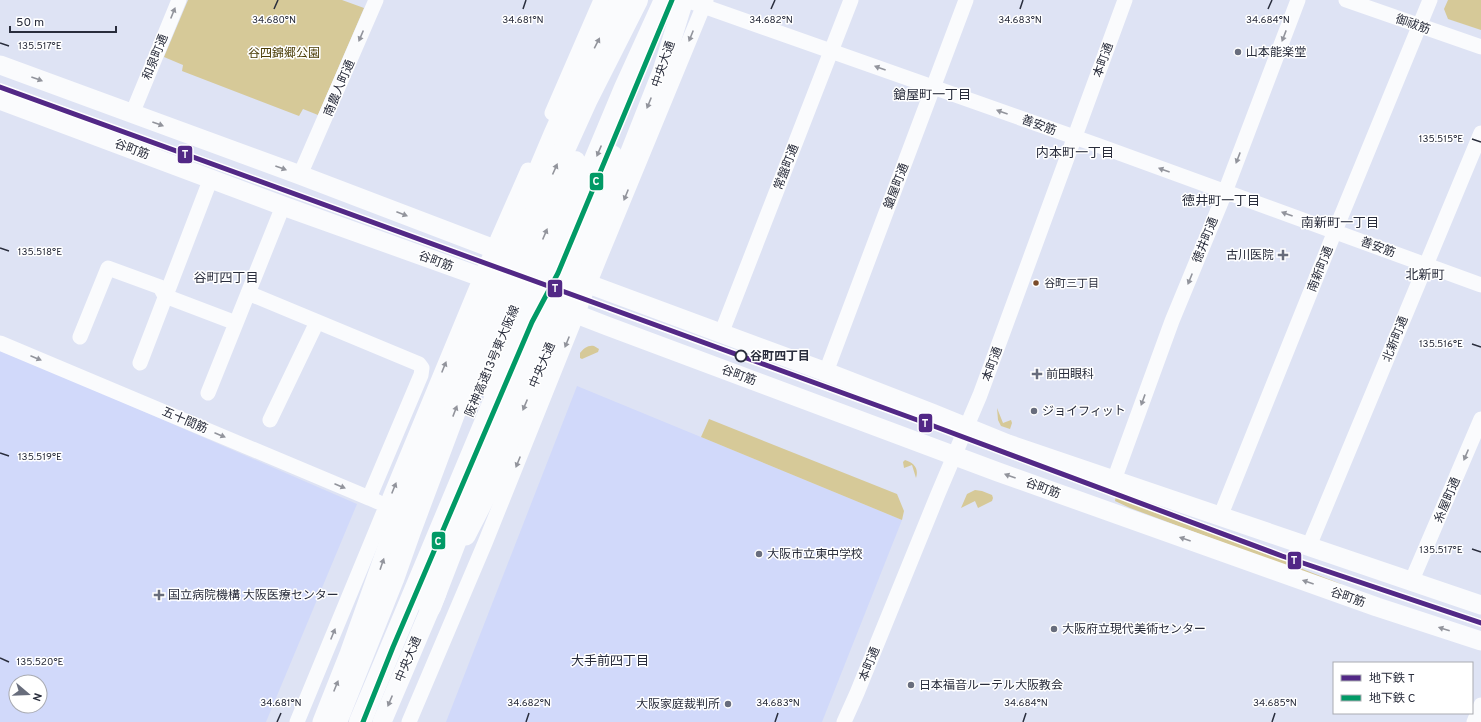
<svg xmlns="http://www.w3.org/2000/svg" width="1481" height="722" font-family="Overpass,'Noto Sans JP',sans-serif">
  <style>
    .built { fill: #d1d9fa; fill-rule: evenodd }
    .green { fill: #d6c998 }
    .lines { fill: none; stroke-linecap: round; stroke-linejoin: round }
    .minor { stroke: #fafbfd; stroke-width: 15 }
    .major { stroke: #fafbfd; stroke-width: 19 }
    .highway { stroke: #fafbfd; stroke-width: 22 }
    .metro-1-casing { stroke: #fff; stroke-width: 8 }
    .metro-2-casing { stroke: #fff; stroke-width: 8 }
    .metro-1 { stroke: #522886; stroke-width: 5 }
    .metro-2 { stroke: #019a66; stroke-width: 5 }
    .oneway { fill: #92949c }
    .ticks { fill: none; stroke: #292d3c; stroke-width: 1.5 }
    .poi-dot { fill: #686d7c; stroke: #fff; stroke-width: 1.5 }
    .bus-dot { fill: #7a4b2a; stroke: #fff; stroke-width: 1.5 }
    .stop-dot { fill: #fff; stroke: #292d3c; stroke-width: 2 }
    .labels { text-anchor: middle; stroke-width: 3; stroke-linejoin: round; paint-order: stroke }
    .bus-label { font-size: 11px; fill: #292d3c; stroke: #fff; text-anchor: start }
    .street-label { font-size: 12px; fill: #292d3c; stroke: #fff }
    .poi-label { font-size: 12px; fill: #292d3c; stroke: #fff; text-anchor: start }
    .park-label { font-size: 12px; fill: #4a3c05; stroke: #fff }
    .stop-label { font-size: 12px; font-weight: bold; fill: #292d3c; stroke: #fff; text-anchor: start }
    .neighbourhood-label { font-size: 13px; fill: #292d3c; stroke: #fff }
    .ticks-label { font-size: 10px; text-anchor: middle; fill: #292d3c; stroke: #fff; stroke-width: 3; stroke-linejoin: round; paint-order: stroke }
    .line-badge { stroke: #fff; stroke-width: 1.5 }
    .badge-label { font-size: 11px; text-anchor: middle; font-weight: bold; fill: #fff }
  </style>
  <rect width="100%" height="100%" fill="#dee3f4"/>
  <!-- built -->
  <path class="built" d="M 0,351 L 85,386 L 357,504 L 266,722 L 0,722 ZM 16,682 L 40,682 L 40,706 L 16,706 Z
    M 577,386 L 902,520 L 822,722 L 446,722 Z"/>
  <!-- green -->
  <path class="green" d="M 188,0 L 342,0 L 364,8 L 318,115 L 303,109 L 299,116 L 182,71 L 183,65 L 164,57 Z
    M 1448,0 L 1481,0 L 1481,30 L 1448,19 L 1444,9 Z
    M 594,346 L 599,349 L 598,352 L 582,359 L 580,358 L 580,353 C 584,348 588,345 594,346 Z
    M 997,408 L 1003,423 L 1011,420 L 1012,423 L 1010,429 L 1001,426 L 998,420 Z
    M 709,419 L 897,494 L 904,511 L 902,520 L 701,437 Z
    M 905,460 C 914,463 919,468 916,478 L 912,465 L 904,468 L 903,462 Z
    M 975,490 L 982,491 L 992,495 L 993,498 L 992,501 L 978,508 L 975,501 L 961,508 L 967,494 Z
    M 1116,496 L 1255,546 L 1305,570 L 1341,584 L 1340,586 L 1130,508 L 1115,501 Z"/>
  <g class="lines">
    <!-- minor -->
    <path class="minor" d="M 686,0 L 1097,145 L 1481,285
      M 1346,0 L 1481,47
      M 552,113 L 601,0
      M 132,114 L 179,0
      M 300,175 L 376,0
      M 248,293 L 419,364 L 422,368 L 421,375 L 369,498 L 378,502
      M 721,334 L 851,0
      M 80,337 L 108,268 L 160,287 L 165,296 L 236,323
      M 0,343 L 369,498
      M 140,363 L 211,178
      M 826,372 L 966,0
      M 208,393 L 283,206
      M 270,420 L 317,322
      M 1114,480 L 1172,321 L 1222,200 L 1298,0
      M 1220,517 L 1335,231 L 1430,0
      M 1309,546 L 1481,133
      M 1412,580 L 1481,419
      M 297,722 L 481,277 L 528,170
      M 409,722 L 485,543 L 600,257 L 706,0
      M 844,722 L 857,693 L 938,494 L 980,395 L 1125,0
      M 1474,722 L 1481,705"/>
    <!-- major -->
    <path class="major" d="M 0,65 L 300,175 L 494,249 L 826,372 L 932,413 L 1008,444 L 1481,605
      M 0,100 L 283,206 L 481,277 L 607,326 L 998,472 L 1377,607 L 1481,641
      M 466,536 L 487,495 L 599,230 L 662,71 L 684,0
      M 322,722 L 349,654 L 410,483 L 473,323 L 553,134 L 575,85 L 619,0
      M 382,722 L 437,593"/>
    <!-- highway -->
    <path class="highway" d="M 482,385 L 575,162
      M 430,607 L 476,488 L 586,225 L 612,156
      M 336,722 L 393,579 L 410,531 L 455,411 L 539,205 L 587,99 L 637,0
      M 360,722 L 625,88 L 665,0"/>
    <!-- metro-1 casing -->
    <g class="metro-1-casing">
      <path id="metro-1" d="M 0,87 L 931,425 L 1282,556 L 1481,623"/>
    </g>
    <!-- metro-2 casing -->
    <g class="metro-2-casing">
      <path id="metro-2" d="M 363,722 L 393,647 L 532,322 L 558,273 L 672,0"/>
    </g>
    <!-- metro-1 -->
    <use href="#metro-1" class="metro-1"/>
    <!-- metro-2 -->
    <use href="#metro-2" class="metro-2"/>
  </g>
  <!-- one-way arrows -->
  <defs><path id="oneway-solid" d="M-6-.8H1V-3.2L6.5 0L1 3.2V.8H-6Z"/></defs>
  <g class="oneway">
    <use href="#oneway-solid" transform="translate(173 13) rotate(-68)"/>
    <use href="#oneway-solid" transform="translate(361 36) rotate(113)"/>
    <use href="#oneway-solid" transform="translate(691 36) rotate(112)"/>
    <use href="#oneway-solid" transform="translate(1284 36) rotate(111)"/>
    <use href="#oneway-solid" transform="translate(597 43) rotate(-63)"/>
    <use href="#oneway-solid" transform="translate(880 68) rotate(-160)"/>
    <use href="#oneway-solid" transform="translate(37 79) rotate(20)"/>
    <use href="#oneway-solid" transform="translate(649 103) rotate(112)"/>
    <use href="#oneway-solid" transform="translate(1002 112) rotate(-160)"/>
    <use href="#oneway-solid" transform="translate(158 124) rotate(20)"/>
    <use href="#oneway-solid" transform="translate(599 151) rotate(113)"/>
    <use href="#oneway-solid" transform="translate(1238 158) rotate(111)"/>
    <use href="#oneway-solid" transform="translate(281 168) rotate(20)"/>
    <use href="#oneway-solid" transform="translate(555 169) rotate(-66)"/>
    <use href="#oneway-solid" transform="translate(1164 170) rotate(-160)"/>
    <use href="#oneway-solid" transform="translate(626 195) rotate(112)"/>
    <use href="#oneway-solid" transform="translate(402 214) rotate(21)"/>
    <use href="#oneway-solid" transform="translate(1287 214) rotate(-160)"/>
    <use href="#oneway-solid" transform="translate(545 234) rotate(-67)"/>
    <use href="#oneway-solid" transform="translate(1190 279) rotate(112)"/>
    <use href="#oneway-solid" transform="translate(567 342) rotate(112)"/>
    <use href="#oneway-solid" transform="translate(36 358) rotate(23)"/>
    <use href="#oneway-solid" transform="translate(444 367) rotate(-68)"/>
    <use href="#oneway-solid" transform="translate(1143 400) rotate(110)"/>
    <use href="#oneway-solid" transform="translate(525 405) rotate(113)"/>
    <use href="#oneway-solid" transform="translate(455 411) rotate(-69)"/>
    <use href="#oneway-solid" transform="translate(220 435) rotate(23)"/>
    <use href="#oneway-solid" transform="translate(1466 455) rotate(113)"/>
    <use href="#oneway-solid" transform="translate(518 462) rotate(112)"/>
    <use href="#oneway-solid" transform="translate(1010 476) rotate(-160)"/>
    <use href="#oneway-solid" transform="translate(340 486) rotate(23)"/>
    <use href="#oneway-solid" transform="translate(394 488) rotate(-68)"/>
    <use href="#oneway-solid" transform="translate(1185 539) rotate(-161)"/>
    <use href="#oneway-solid" transform="translate(382 564) rotate(-71)"/>
    <use href="#oneway-solid" transform="translate(1308 582) rotate(-161)"/>
    <use href="#oneway-solid" transform="translate(1444 629) rotate(-162)"/>
    <use href="#oneway-solid" transform="translate(333 634) rotate(-68)"/>
    <use href="#oneway-solid" transform="translate(336 686) rotate(-68)"/>
    <use href="#oneway-solid" transform="translate(390 701) rotate(113)"/>
  </g>
  <!-- ticks -->
  <path class="ticks" d="M 274,9 L 278,0M 523,9 L 526,0M 771,9 L 775,0M 1020,9 L 1023,0M 1268,9 L 1272,0M 0,43 L 9,46M 1472,139 L 1481,142M 0,248 L 9,251M 1472,344 L 1481,347M 0,453 L 9,456M 1472,549 L 1481,552M 0,658 L 9,662M 277,722 L 281,713M 526,722 L 529,713M 775,722 L 778,713M 1023,722 L 1026,713M 1272,722 L 1275,713"/>
  <!-- markers -->
  <g class="poi-dot">
    <circle cx="1238" cy="52" r="4"/>
    <path d="M1281 249h4v4h4v4h-4v4h-4v-4h-4v-4h4z"/>
    <path d="M1035 368h4v4h4v4h-4v4h-4v-4h-4v-4h4z"/>
    <circle cx="1034" cy="411" r="4"/>
    <circle cx="759" cy="554" r="4"/>
    <path d="M157 589h4v4h4v4h-4v4h-4v-4h-4v-4h4z"/>
    <circle cx="1054" cy="629" r="4"/>
    <circle cx="911" cy="685" r="4"/>
    <circle cx="728" cy="704" r="4"/>
  </g>
  <circle class="bus-dot" cx="1036" cy="283" r="3.5"/>
  <circle class="stop-dot" cx="741" cy="356" r="5.5"/>
  <g class="labels">
    <!-- bus labels -->
    <g class="bus-label">
      <text x="1044" y="287">谷町三丁目</text>
    </g>
    <!-- street labels -->
    <g class="street-label">
      <text transform="translate(1413 24) rotate(19)" y="4">御祓筋</text>
      <text transform="translate(155 57) rotate(-68)" y="4">和泉町通</text>
      <text transform="translate(1103 60) rotate(-70)" y="4">本町通</text>
      <text transform="translate(663 64) rotate(-71)" y="4">中央大通</text>
      <text transform="translate(339 88) rotate(-67)" y="4">南農人町通</text>
      <text transform="translate(1039 125) rotate(20)" y="4">善安筋</text>
      <text transform="translate(132 149) rotate(20)" y="4">谷町筋</text>
      <text transform="translate(786 167) rotate(-69)" y="4">常盤町通</text>
      <text transform="translate(896 186) rotate(-69)" y="4">鎗屋町通</text>
      <text transform="translate(1205 240) rotate(-68)" y="4">徳井町通</text>
      <text transform="translate(1378 247) rotate(20)" y="4">善安筋</text>
      <text transform="translate(436 261) rotate(20)" y="4">谷町筋</text>
      <text transform="translate(1320 269) rotate(-68)" y="4">南新町通</text>
      <text transform="translate(1395 339) rotate(-68)" y="4">北新町通</text>
      <text transform="translate(492 361) rotate(-67)" y="4">阪神高速13号東大阪線</text>
      <text transform="translate(992 364) rotate(-70)" y="4">本町通</text>
      <text transform="translate(542 365) rotate(-67)" y="4">中央大通</text>
      <text transform="translate(739 375) rotate(20)" y="4">谷町筋</text>
      <text transform="translate(185 420) rotate(23)" y="4">五十間筋</text>
      <text transform="translate(1043 488) rotate(20)" y="4">谷町筋</text>
      <text transform="translate(1447 500) rotate(-67)" y="4">糸屋町通</text>
      <text transform="translate(1348 597) rotate(19)" y="4">谷町筋</text>
      <text transform="translate(408 659) rotate(-67)" y="4">中央大通</text>
      <text transform="translate(869 664) rotate(-68)" y="4">本町通</text>
    </g>
    <!-- poi labels -->
    <g class="poi-label">
      <text x="1246" y="56">山本能楽堂</text>
      <text x="1274" y="259" text-anchor="end">古川医院</text>
      <text x="1046" y="378">前田眼科</text>
      <text x="1042" y="415">ジョイフィット</text>
      <text x="767" y="558">大阪市立東中学校</text>
      <text x="168" y="599">国立病院機構 大阪医療センター</text>
      <text x="1062" y="633">大阪府立現代美術センター</text>
      <text x="919" y="689">日本福音ルーテル大阪教会</text>
      <text x="720" y="708" text-anchor="end">大阪家庭裁判所</text>
    </g>
    <!-- park labels -->
    <g class="park-label">
      <text x="284" y="57">谷四錦郷公園</text>
    </g>
    <!-- stop labels -->
    <g class="stop-label">
      <text x="750" y="360">谷町四丁目</text>
    </g>
    <!-- neighbourhood labels -->
    <g class="neighbourhood-label">
      <text x="932" y="99">鎗屋町一丁目</text>
      <text x="1075" y="157">内本町一丁目</text>
      <text x="1221" y="205">徳井町一丁目</text>
      <text x="1340" y="227">南新町一丁目</text>
      <text x="1425" y="279">北新町</text>
      <text x="226" y="282">谷町四丁目</text>
      <text x="610" y="665">大手前四丁目</text>
    </g>
  </g>
  <g class="ticks-label">
    <text x="1268" y="23">34.684°N</text>
    <text x="274" y="23">34.680°N</text>
    <text x="523" y="23">34.681°N</text>
    <text x="771" y="23">34.682°N</text>
    <text x="1020" y="23">34.683°N</text>
    <text x="40" y="49">135.517°E</text>
    <text x="1441" y="142">135.515°E</text>
    <text x="40" y="255">135.518°E</text>
    <text x="1441" y="347">135.516°E</text>
    <text x="40" y="460">135.519°E</text>
    <text x="1441" y="553">135.517°E</text>
    <text x="40" y="665">135.520°E</text>
    <text x="281" y="706">34.681°N</text>
    <text x="529" y="706">34.682°N</text>
    <text x="778" y="706">34.683°N</text>
    <text x="1026" y="706">34.684°N</text>
    <text x="1275" y="706">34.685°N</text>
  </g>
  <g class="line-badge">
    <rect x="177" y="145" width="16" height="19" rx="4" fill="#522886"/>
    <rect x="589" y="172" width="15" height="19" rx="4" fill="#019a66"/>
    <rect x="547" y="279" width="16" height="19" rx="4" fill="#522886"/>
    <rect x="918" y="413" width="15" height="20" rx="4" fill="#522886"/>
    <rect x="431" y="531" width="15" height="19" rx="4" fill="#019a66"/>
    <rect x="1287" y="551" width="15" height="19" rx="4" fill="#522886"/>
  </g>
  <g class="badge-label">
    <text x="185" y="158">T</text>
    <text x="596" y="185">C</text>
    <text x="555" y="292">T</text>
    <text x="925" y="427">T</text>
    <text x="438" y="545">C</text>
    <text x="1294" y="564">T</text>
  </g>
  <!-- legend -->
  <rect x="1333" y="662" width="140" height="52" fill="#ffffff" stroke="#a9abb1"/>
  <rect x="1341" y="675" width="20" height="6" fill="#522886" stroke="#a9abb1"/>
  <text x="1369" y="682" font-size="12" fill="#292d3c">地下鉄 T</text>
  <rect x="1341" y="695" width="20" height="6" fill="#019a66" stroke="#a9abb1"/>
  <text x="1369" y="702" font-size="12" fill="#292d3c">地下鉄 C</text>
  <!-- north arrow -->
  <g transform="translate(28 694) rotate(109)"><circle r="19" fill="#ffffff" stroke="#a9abb1"/>
  <path d="M0-3L7 15L0 10L-7 15Z" fill="#686d7c"/>
  <text y="-6" font-size="11" font-weight="bold" text-anchor="middle" fill="#292d3c">N</text>
  </g>
  <!-- scale -->
  <path d="M10 26v6h106v-6" fill="none" stroke="#292d3c" stroke-width="2"/>
  <text x="16" y="26" font-size="12" fill="#292d3c" stroke="#ffffff" stroke-width="3" paint-order="stroke">50 m</text>
</svg>
